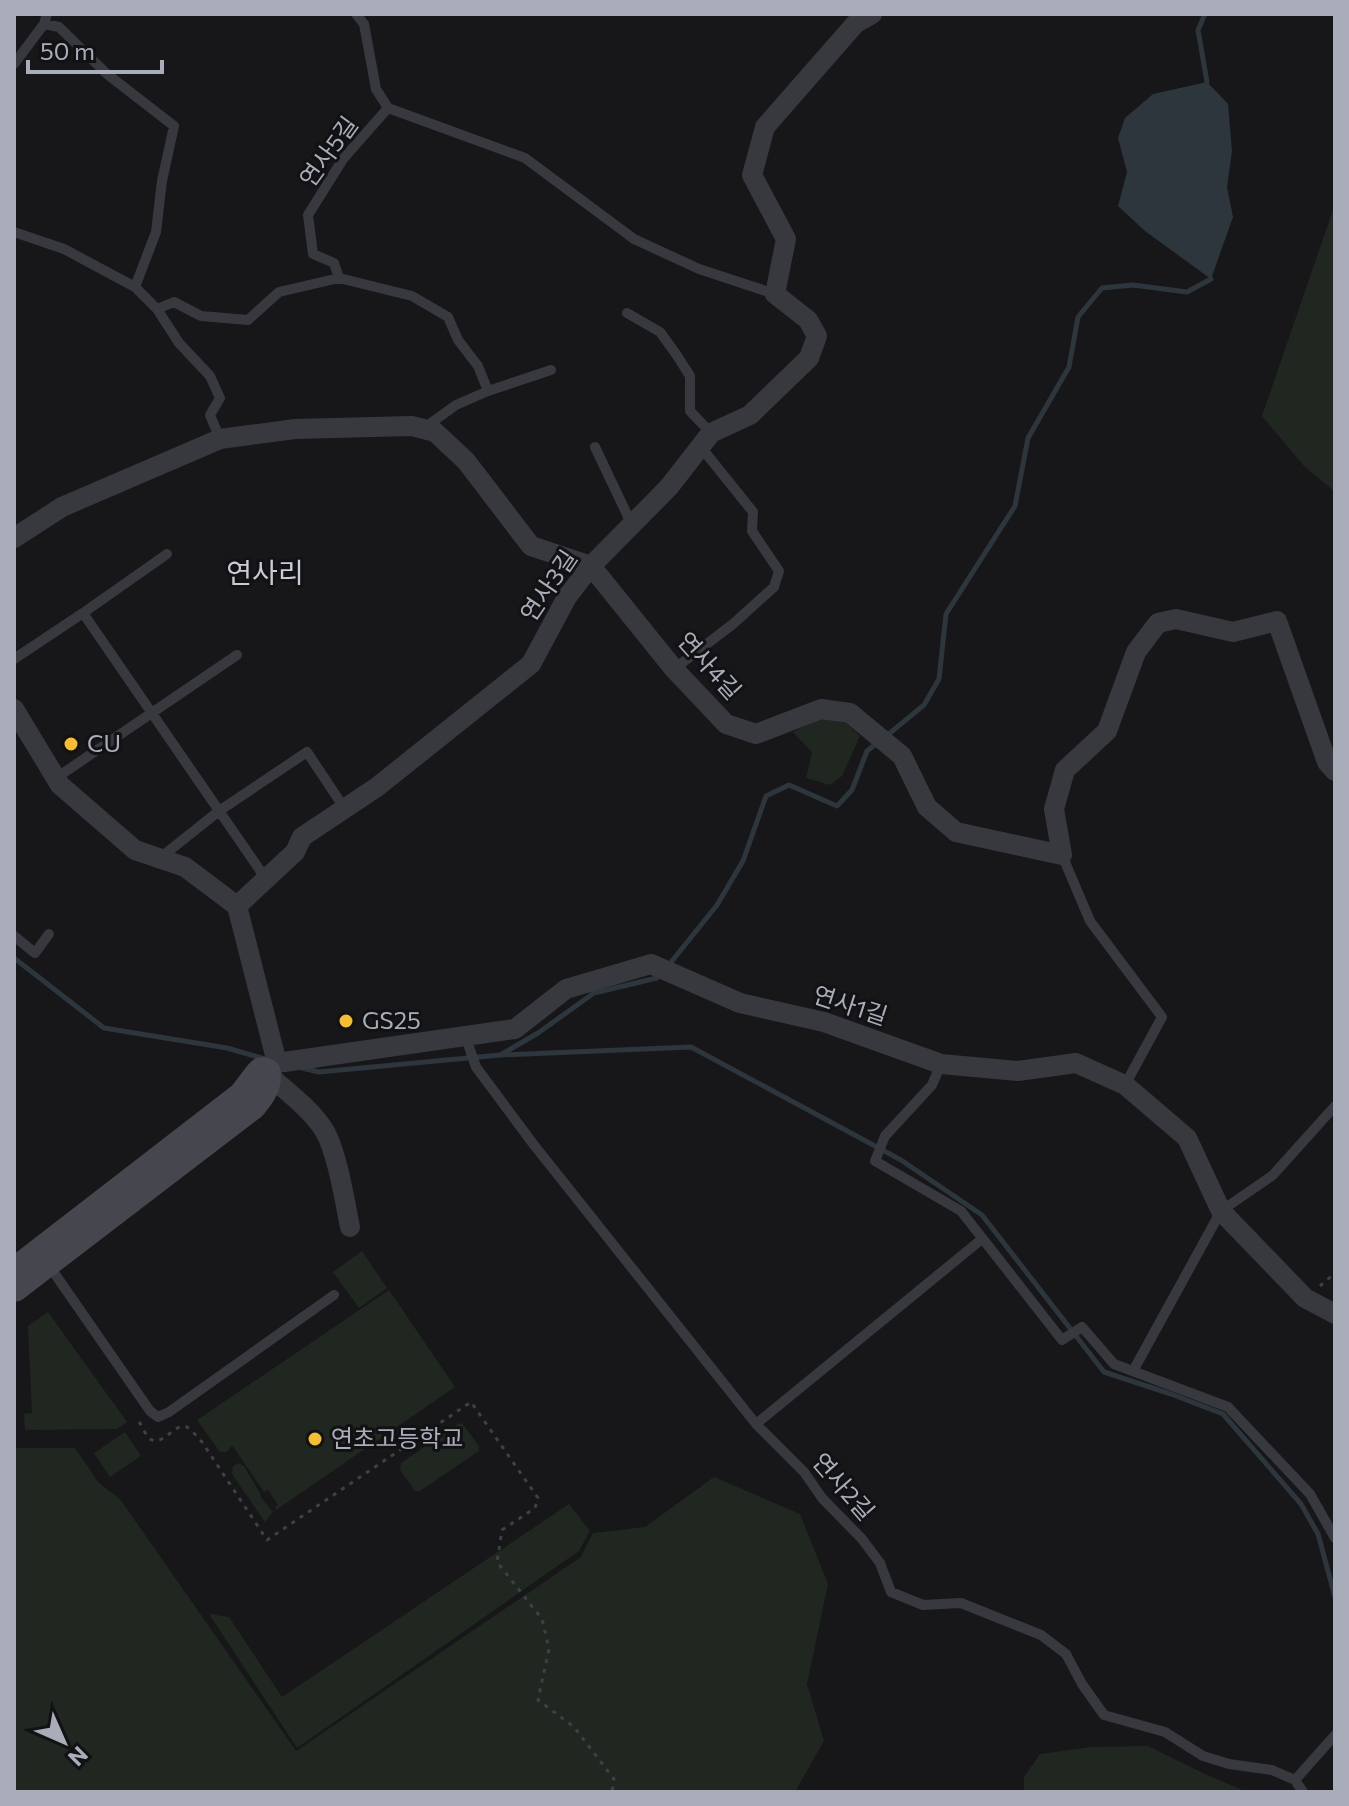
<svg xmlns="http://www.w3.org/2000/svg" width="1349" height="1806" font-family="Commissioner,'Noto Sans KR',sans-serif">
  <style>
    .green { fill: #1f2720 }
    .water { fill: #2d353d }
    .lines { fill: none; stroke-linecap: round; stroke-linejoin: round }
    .stream { stroke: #2d353d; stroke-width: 5 }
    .path { stroke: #3e4045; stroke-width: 3; stroke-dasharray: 4 6; stroke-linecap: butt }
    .lane { stroke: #38393e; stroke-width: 10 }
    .street { stroke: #38393e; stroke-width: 20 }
    .secondary { stroke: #46474e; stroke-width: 30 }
    .poi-dot { fill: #f5bd33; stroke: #121214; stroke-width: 3 }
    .labels { text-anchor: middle; stroke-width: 6; stroke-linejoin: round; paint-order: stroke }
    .street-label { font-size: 24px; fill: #a9adb9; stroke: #121214 }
    .poi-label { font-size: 24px; fill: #a9adb9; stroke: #121214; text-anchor: start }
    .quarter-label { font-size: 28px; fill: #caccd5; stroke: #121214 }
  </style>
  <rect width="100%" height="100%" fill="#171719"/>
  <!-- green -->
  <path class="green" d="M 1335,204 L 1335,492 L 1304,466 L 1262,416 Z
    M 819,718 L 846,723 L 860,736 L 842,776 L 830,785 L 806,778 L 812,752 L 793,732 Z
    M 362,1251 L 387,1288 L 359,1308 L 333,1272 Z
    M 389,1290 L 455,1387 L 276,1510 L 275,1508 L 278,1505 L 268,1490 L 264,1492 L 232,1445 L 227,1452 L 220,1452 L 197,1420 Z
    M 48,1312 L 127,1422 L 117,1429 L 25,1430 L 24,1414 L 32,1413 L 28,1326 Z
    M 462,1423 L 479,1446 L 479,1451 L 420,1491 L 415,1491 L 400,1470 L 401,1463 L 458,1424 Z
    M 125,1432 L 141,1456 L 110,1477 L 94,1453 Z
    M 14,1448 L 75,1448 L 99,1483 L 120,1499 L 296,1751 L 581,1557 L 593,1533 L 645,1527 L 714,1477 L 800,1514 L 828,1584 L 807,1684 L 824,1741 L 795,1792 L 14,1792 Z
    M 238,1463 L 244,1466 L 261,1495 L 260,1496 L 273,1512 L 265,1522 L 232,1474 L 233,1466 Z
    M 569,1504 L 590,1531 L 579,1551 L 297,1748 L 209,1614 L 229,1617 L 282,1697 Z
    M 1148,1746 L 1205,1774 L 1247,1792 L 1024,1792 L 1024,1777 L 1040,1754 L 1091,1747 Z"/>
  <!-- water -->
  <path class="water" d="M 1207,82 L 1228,104 L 1232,151 L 1227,187 L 1233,217 L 1211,279 L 1145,231 L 1118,206 L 1127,172 L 1118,138 L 1125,118 L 1153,94 Z"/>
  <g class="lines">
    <!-- stream -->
    <path class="stream" d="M 1205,14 L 1198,30 L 1207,82
      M 885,737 L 924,705 L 939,679 L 946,614 L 1015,506 L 1028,438 L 1069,367 L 1078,317 L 1102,288 L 1133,285 L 1187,292 L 1211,279
      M 14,958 L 104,1028 L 227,1048 L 265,1059
      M 672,961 L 717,905 L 743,861 L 766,796 L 789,785 L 837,806 L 852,790 L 867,751 L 877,743
      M 502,1054 L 538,1033 L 594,993 L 657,978
      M 302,1068 L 319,1072 L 500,1055 L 691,1047 L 901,1160 L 982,1215 L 1104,1372 L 1171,1394 L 1223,1414 L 1301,1504 L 1318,1534 L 1335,1597"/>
    <!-- path -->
    <path class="path" d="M 1320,1286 L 1335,1273
      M 139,1422 C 142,1426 146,1436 150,1439 C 164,1447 174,1422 187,1427 C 192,1430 198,1438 202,1442 L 267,1540 L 471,1402 L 538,1498 L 535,1508 L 502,1530 L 497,1562 L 542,1619 L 549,1649 L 538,1700 L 574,1727 L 614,1779 L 612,1792"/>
    <!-- lane -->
    <path class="lane" d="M 356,14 L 364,24 L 376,89 L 388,108
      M 44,24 L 59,27 L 107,74 L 174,126 L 162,181 L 156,232 L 135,287
      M 14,64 L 44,24 L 47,14
      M 14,232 L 64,249 L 135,287 L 157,309 L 174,302 L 201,316 L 248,320 L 279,292 L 339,278 L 334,263 L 313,254 L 308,215 L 343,159 L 388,108 L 525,158 L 634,239 L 699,269 L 775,294
      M 339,278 L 412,296 L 448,317 L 458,340 L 478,366 L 488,391
      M 157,309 L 179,343 L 210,376 L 220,398 L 210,415 L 220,439
      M 627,313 L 660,332 L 676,354 L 690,376 L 690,411 L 711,433
      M 424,428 L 456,405 L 488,391 L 551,370
      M 595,447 L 632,525
      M 83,613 L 167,554
      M 14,659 L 83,613 L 266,879
      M 674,669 L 733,624 L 774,587 L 779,571 L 752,531 L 753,512 L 700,446
      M 56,778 L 237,655
      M 1062,855 L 1090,921 L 1162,1017 L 1125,1085
      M 160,858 L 219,811 L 307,752 L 345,809
      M 14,936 L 35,953 L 49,934
      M 465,1035 L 476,1067 L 534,1145 L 756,1424 L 804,1472 L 822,1498 L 862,1539 L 880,1563 L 891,1592 L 923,1605 L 961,1603 L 1041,1635 L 1066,1654 L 1082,1684 L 1104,1715 L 1165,1732 L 1203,1756 L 1229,1764 L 1272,1770 L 1295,1780 L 1303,1792
      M 941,1064 L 932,1085 L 885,1136 L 875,1161 L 961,1211 L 1062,1340 L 1082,1327 L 1114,1364 L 1228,1407 L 1310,1494 L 1335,1538
      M 48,1264 L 150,1411 L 158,1417 L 169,1412 L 334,1295
      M 1133,1371 L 1221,1211 L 1273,1175 L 1335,1106
      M 756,1424 L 982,1239
      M 1295,1780 L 1335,1735"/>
    <!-- street -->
    <path class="street" d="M 14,538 L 62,507 L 220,439 L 295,429 L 412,426 L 435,432 L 466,461 L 531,546 L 591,566 L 674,669 L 726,724 L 756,734 L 821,709 L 850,713 L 902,756 L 927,807 L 956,832 L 1062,855 L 1054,809 L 1065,770 L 1107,731 L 1136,652 L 1158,623 L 1176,619 L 1233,632 L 1277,621 L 1327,762 L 1335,771
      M 14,709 L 60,785 L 135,850 L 185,867 L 237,906 L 295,852 L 302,837 L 377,787 L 531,664 L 567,597 L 591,566 L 669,487 L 711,433 L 750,415 L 809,358 L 817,336 L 808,320 L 775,294 L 786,239 L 752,175 L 765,127 L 856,23 L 872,14
      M 237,906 L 277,1063
      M 350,1227 C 345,1202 337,1151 324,1130 C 311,1109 284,1089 266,1073 L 277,1063 L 515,1029 L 566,989 L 651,964 L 740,1003 L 824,1022 L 941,1064 L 1018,1071 L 1076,1063 L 1125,1085 L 1187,1138 L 1221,1211 L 1305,1298 L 1335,1314"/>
    <!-- secondary -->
    <path class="secondary" d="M 14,1273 L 243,1096 L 259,1075 L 262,1072 L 266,1073 C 267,1086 260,1095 252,1105 L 14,1287"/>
  </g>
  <!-- markers -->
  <g class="poi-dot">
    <circle cx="71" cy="744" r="8"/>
    <circle cx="346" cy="1021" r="8"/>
    <circle cx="315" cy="1439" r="8"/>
  </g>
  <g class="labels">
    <!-- street labels -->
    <g class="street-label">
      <text transform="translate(329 152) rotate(-54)" y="8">연사5길</text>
      <text transform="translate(549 586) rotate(-56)" y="8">연사3길</text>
      <text transform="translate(709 666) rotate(48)" y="8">연사4길</text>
      <text transform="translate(850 1006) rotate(18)" y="8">연사1길</text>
      <text transform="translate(843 1487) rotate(49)" y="8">연사2길</text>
    </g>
    <!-- poi labels -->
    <g class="poi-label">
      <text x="87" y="752">CU</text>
      <text x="362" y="1029">GS25</text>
      <text x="331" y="1447">연초고등학교</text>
    </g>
    <!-- quarter labels -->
    <g class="quarter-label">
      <text x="265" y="583">연사리</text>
    </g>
  </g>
  <!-- border -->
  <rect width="1349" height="1806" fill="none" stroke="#a9adb9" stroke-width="32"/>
  <!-- north arrow -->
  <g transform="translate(64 1742) rotate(135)" stroke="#121214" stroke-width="6" paint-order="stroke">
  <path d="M0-6L14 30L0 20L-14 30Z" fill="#a9adb9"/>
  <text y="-12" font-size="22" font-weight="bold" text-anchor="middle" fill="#a9adb9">N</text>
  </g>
  <!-- scale -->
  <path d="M28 60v12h134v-12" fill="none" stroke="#a9adb9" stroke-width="4"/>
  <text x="40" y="60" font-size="24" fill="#a9adb9" stroke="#121214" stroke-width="6" paint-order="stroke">50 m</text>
</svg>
